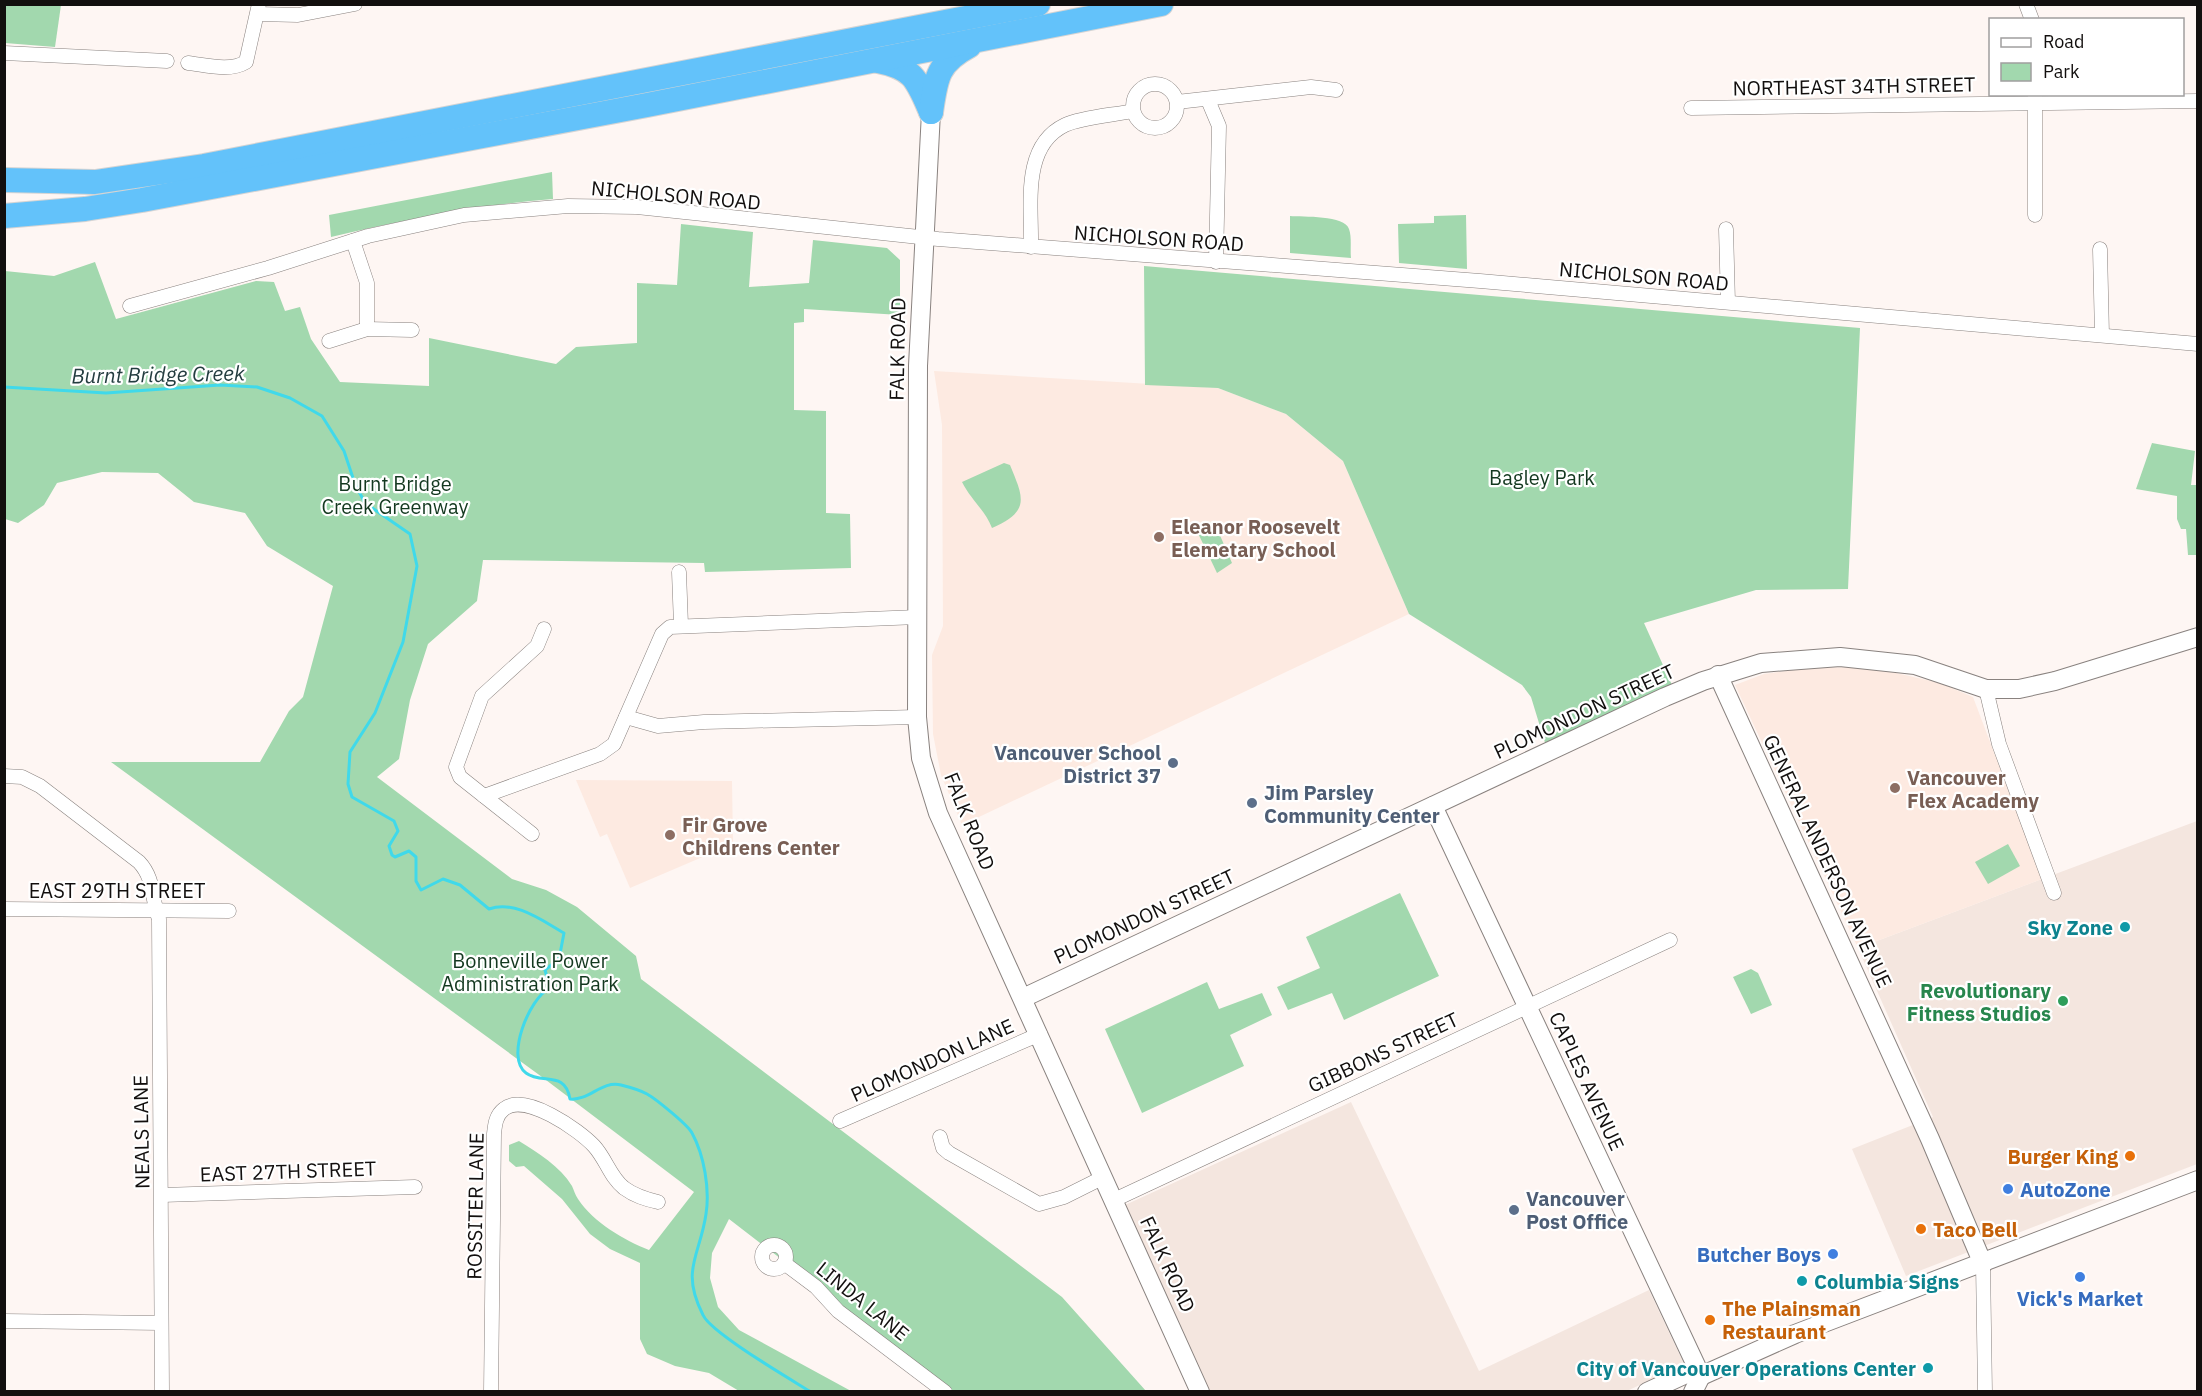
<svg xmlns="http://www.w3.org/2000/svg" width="2202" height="1396" font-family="'IBM Plex Sans',sans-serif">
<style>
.built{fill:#f4e6df}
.education{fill:#fdeae1}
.green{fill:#a2d8ae}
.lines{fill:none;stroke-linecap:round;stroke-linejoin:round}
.stream{stroke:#40d9ea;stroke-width:3}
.street-casing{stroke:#89827f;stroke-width:15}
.secondary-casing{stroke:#89827f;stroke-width:20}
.highway-casing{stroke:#d4d4d4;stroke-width:26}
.street{stroke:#fff;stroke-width:14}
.secondary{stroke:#fff;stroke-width:18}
.highway{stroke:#63c2fa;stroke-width:24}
.education-dot{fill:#8d6e63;stroke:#fff;stroke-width:2}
.service-dot{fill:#5c6f8a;stroke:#fff;stroke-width:2}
.culture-dot{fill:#0f9aa8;stroke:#fff;stroke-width:2}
.leisure-dot{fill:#2e9e5b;stroke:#fff;stroke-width:2}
.food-dot{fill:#e8710a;stroke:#fff;stroke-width:2}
.shop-dot{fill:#3f7fe0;stroke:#fff;stroke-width:2}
.labels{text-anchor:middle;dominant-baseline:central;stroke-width:4.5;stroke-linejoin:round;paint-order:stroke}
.street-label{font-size:20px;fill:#120f0e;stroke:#fff}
.park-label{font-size:20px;fill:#13381f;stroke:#fff}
.education-label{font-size:20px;font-weight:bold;fill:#785e54;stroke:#fff;text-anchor:start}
.service-label{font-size:20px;font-weight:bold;fill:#4e5e75;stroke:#fff;text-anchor:start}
.culture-label{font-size:20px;font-weight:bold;fill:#0d838f;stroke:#fff;text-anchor:end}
.leisure-label{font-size:20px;font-weight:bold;fill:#27864d;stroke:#fff;text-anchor:end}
.food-label{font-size:20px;font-weight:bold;fill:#c56008;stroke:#fff;text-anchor:start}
.shop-label{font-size:20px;font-weight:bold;fill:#366cbe;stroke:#fff;text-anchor:start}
.water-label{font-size:21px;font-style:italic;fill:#243d40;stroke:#fff}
</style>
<rect width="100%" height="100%" fill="#fef6f3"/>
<g class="built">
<polygon points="2197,821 2197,1164 1906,1276 1852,1149 1933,1117 1858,948"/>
<polygon points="1351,1102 1479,1371 1649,1290 1684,1364 1627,1391 1209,1391 1125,1205"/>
</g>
<g class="education">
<polygon points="934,371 1218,388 1286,414 1343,461 1409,614 962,825 941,775 933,734 932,655 943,626 942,425"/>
<polygon points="1852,667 1896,673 1940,683 1973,697 2042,879 1858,948 1735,685 1764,674 1808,668"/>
<polygon points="576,780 732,781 733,844 630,888 607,834 600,837"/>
</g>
<g class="green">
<polygon points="4,5 61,5 55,47 5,43"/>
<path d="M552,172L553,199C477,205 405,220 331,237L329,215Z"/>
<polygon points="1466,215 1467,269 1399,263 1398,224 1434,223 1434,216"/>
<path d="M1290,216C1303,217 1345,215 1349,229C1352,237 1350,250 1351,258L1290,253Z"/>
<path d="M681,224L753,232L749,287L809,283L813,240L887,248L900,260V315L804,309V322L794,323V410L826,411V513L850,514L851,568L705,572L704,563L483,560L477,601L428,644L410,700L399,759L377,777L512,879L546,890L577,907L636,956L641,979L1062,1297L1146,1391H953L729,1219L712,1253L710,1278L718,1307L739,1330L851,1391H739L709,1373L675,1366L647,1354L640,1339V1263L610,1249L590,1234L562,1199L524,1166L516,1167L509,1161V1145L519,1141C538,1153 560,1166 572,1186C574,1190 575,1195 578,1199C594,1223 624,1240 649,1250L694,1192L542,1077L111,762H260L289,711L303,697L333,586L267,546L245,513L194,502L158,473L102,472L57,483L44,505L18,523L5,519V271L54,276L95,262L116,319L256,281L274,282L285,311L300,307L311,339L340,382L429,386V338L556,364L576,347L637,343V283L677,285Z"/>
<polygon points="1144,266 1860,328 1848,589 1756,590 1644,623 1672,685 1546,746 1531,697 1522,685 1409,614 1343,461 1286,414 1218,388 1145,385"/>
<polygon points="2152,443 2195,451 2191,485 2197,485 2197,555 2188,555 2186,529 2181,529 2177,519 2177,496 2136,489"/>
<path d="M1004,463L1010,465C1024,499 1030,511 992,528C985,510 971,500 962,482Z"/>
<polygon points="1211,522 1215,524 1232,563 1217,573 1196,529"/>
<polygon points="2008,844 2020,866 1988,884 1975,862"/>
<polygon points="1400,893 1439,976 1344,1020 1332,993 1288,1010 1277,987 1320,968 1306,937"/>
<polygon points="1751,969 1758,973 1772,1005 1751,1014 1733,977"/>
<polygon points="1207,982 1219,1009 1262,993 1272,1015 1230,1035 1244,1066 1142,1113 1105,1029"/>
</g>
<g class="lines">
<path class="stream" d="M4,387L106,393L220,385L257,387L290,398L322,416L344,451L355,484L365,503L410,534L417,566L403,642L375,713L350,752L348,784L352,797L394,821L398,831L389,846L392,855L395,857L409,851L416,857V881L421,890L443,879L460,885L489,909C515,900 541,920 564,933L559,959L545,970L550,988C529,998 505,1058 526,1073C542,1085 565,1070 570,1099C589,1101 602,1080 621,1085C629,1087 640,1090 647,1094C656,1099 688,1125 692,1133C704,1155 710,1189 706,1214C700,1256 680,1270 703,1315C711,1333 790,1379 811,1392"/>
<defs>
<g id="street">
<polyline points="2026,4 2032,20"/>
<polyline points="258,14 298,15 355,4"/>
<polyline points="4,53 167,61"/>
<path d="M188,63C206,65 230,72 246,62L259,4"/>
<circle cx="1155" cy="106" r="22"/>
<polyline points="2035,97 2035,215"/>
<polyline points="1208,100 1219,126 1216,262"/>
<polyline points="1177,102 1311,87 1336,90"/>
<polyline points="1691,108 2198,101"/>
<polyline points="1726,229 1728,302"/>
<polyline points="353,241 367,283 367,329"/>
<path d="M1031,247C1032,206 1021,146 1065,125C1082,117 1114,115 1133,111"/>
<polyline points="2100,249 2102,335"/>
<polyline points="130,306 268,268 368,236 464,215 568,206 637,207 938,239 1480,281 2198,344"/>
<polyline points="329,341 367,329 412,330"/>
<polyline points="679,572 681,625"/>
<polyline points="1986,689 1999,744 2054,893"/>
<polyline points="626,717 658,726 704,722 917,717"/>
<path d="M4,776L22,777L40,786L139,862C155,879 151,898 159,919L162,1392"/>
<polyline points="484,796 600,754 614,744 662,634 670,627 918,617"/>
<polyline points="532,834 460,777 456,767 482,696 537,646 544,629"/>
<polyline points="4,909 229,911"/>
<polyline points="840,1121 1040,1034"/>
<polyline points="940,1137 943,1148 949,1153 1039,1204 1064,1197 1102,1178"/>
<polyline points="162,1195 415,1187"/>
<polyline points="1114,1200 1670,940"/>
<circle cx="774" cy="1257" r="12"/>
<polyline points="784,1263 816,1287 838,1311 945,1392"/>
<polyline points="1983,1264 1985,1392"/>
<polyline points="4,1321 161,1323"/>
<path d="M491,1392L494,1134C495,1124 496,1115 504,1109C525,1092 579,1130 594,1146C606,1159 610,1177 624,1188C635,1196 645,1199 658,1202"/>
</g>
<g id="secondary">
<polyline points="931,112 918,366 917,717 921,758 938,813 1200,1392"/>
<polyline points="1718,675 1930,1139 1983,1264"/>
<polyline points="1433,806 1701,1376"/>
<polyline points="1023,998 1665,697 1703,681 1761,663 1840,657 1915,665 1986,689 2019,689 2055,681 2198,637"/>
<polyline points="1647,1392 1686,1374 1701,1376 1795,1334 2198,1180"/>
<polyline points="1693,1392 1701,1376"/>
</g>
<g id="highway">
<path d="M878,61C914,68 917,80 931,112"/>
<path d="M931,112C936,78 937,63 969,46"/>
<polyline points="4,180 95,182 204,166 1038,4"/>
<polyline points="4,216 85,209 142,200 647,105 1161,4"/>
</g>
</defs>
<use href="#street" class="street-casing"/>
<use href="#secondary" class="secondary-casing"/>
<use href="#highway" class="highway-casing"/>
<use href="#street" class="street"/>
<use href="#secondary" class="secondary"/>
<use href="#highway" class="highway"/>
</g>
<g class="education-dot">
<circle cx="1159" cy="537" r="6"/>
<circle cx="1895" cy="788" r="6"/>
<circle cx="670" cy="835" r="6"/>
</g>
<g class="service-dot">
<circle cx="1173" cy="763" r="6"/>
<circle cx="1252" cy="803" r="6"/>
<circle cx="1514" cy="1210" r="6"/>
</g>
<g class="culture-dot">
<circle cx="2125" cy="927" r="6"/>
<circle cx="1802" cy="1281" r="6"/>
<circle cx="1928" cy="1368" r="6"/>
</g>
<circle class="leisure-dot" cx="2063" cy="1001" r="6"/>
<g class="food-dot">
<circle cx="2130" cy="1156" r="6"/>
<circle cx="1921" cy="1229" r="6"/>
<circle cx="1710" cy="1320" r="6"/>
</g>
<g class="shop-dot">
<circle cx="2008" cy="1189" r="6"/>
<circle cx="1833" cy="1254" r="6"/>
<circle cx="2080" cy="1277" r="6"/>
</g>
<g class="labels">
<g class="street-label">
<text transform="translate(1854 86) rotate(-1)">NORTHEAST 34TH STREET</text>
<text transform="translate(676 195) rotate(5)">NICHOLSON ROAD</text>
<text transform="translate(1159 238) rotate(4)">NICHOLSON ROAD</text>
<text transform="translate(1644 276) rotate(5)">NICHOLSON ROAD</text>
<text transform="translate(897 349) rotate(-89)">FALK ROAD</text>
<text transform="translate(1584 711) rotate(-25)">PLOMONDON STREET</text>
<text transform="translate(970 821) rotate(68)">FALK ROAD</text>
<text transform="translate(1828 861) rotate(65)">GENERAL ANDERSON AVENUE</text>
<text x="117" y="890">EAST 29TH STREET</text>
<text transform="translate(1144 916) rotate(-25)">PLOMONDON STREET</text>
<text transform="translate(1383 1052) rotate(-25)">GIBBONS STREET</text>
<text transform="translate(932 1060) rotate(-24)">PLOMONDON LANE</text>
<text transform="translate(1587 1081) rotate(65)">CAPLES AVENUE</text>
<text transform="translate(141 1132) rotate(-91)">NEALS LANE</text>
<text transform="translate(288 1171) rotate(-2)">EAST 27TH STREET</text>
<text transform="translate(475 1206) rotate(-89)">ROSSITER LANE</text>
<text transform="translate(1168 1264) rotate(65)">FALK ROAD</text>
<text transform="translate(863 1301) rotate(39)">LINDA LANE</text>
</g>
<g class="park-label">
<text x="1542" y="477">Bagley Park</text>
<text x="395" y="483">Burnt Bridge<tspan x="395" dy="23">Creek Greenway</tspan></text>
<text x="530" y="960">Bonneville Power<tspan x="530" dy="23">Administration Park</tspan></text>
</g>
<g class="education-label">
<text x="1171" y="526">Eleanor Roosevelt<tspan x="1171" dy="23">Elemetary School</tspan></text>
<text x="1907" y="777">Vancouver<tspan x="1907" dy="23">Flex Academy</tspan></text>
<text x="682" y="824">Fir Grove<tspan x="682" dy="23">Childrens Center</tspan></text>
</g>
<g class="service-label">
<text x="1161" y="752" text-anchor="end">Vancouver School<tspan x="1161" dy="23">District 37</tspan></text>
<text x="1264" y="792">Jim Parsley<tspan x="1264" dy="23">Community Center</tspan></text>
<text x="1526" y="1198">Vancouver<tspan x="1526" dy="23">Post Office</tspan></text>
</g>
<g class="culture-label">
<text x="2113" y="927">Sky Zone</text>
<text x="1814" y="1281" text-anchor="start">Columbia Signs</text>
<text x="1916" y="1368">City of Vancouver Operations Center</text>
</g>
<g class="leisure-label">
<text x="2051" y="990">Revolutionary<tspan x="2051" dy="23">Fitness Studios</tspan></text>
</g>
<g class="food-label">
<text x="2118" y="1156" text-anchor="end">Burger King</text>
<text x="1933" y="1229">Taco Bell</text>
<text x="1722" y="1308">The Plainsman<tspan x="1722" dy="23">Restaurant</tspan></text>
</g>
<g class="shop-label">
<text x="2020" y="1189">AutoZone</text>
<text x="1821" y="1254" text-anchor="end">Butcher Boys</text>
<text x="2080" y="1298" text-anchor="middle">Vick's Market</text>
</g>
<g class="water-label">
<text transform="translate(158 374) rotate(-1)">Burnt Bridge Creek</text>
</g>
</g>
<rect width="2202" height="1396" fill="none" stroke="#120f0e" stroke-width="12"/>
<rect x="1989" y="18" width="195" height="78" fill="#ffffff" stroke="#a09f9f" stroke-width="1.5"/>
<rect x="2001" y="38" width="30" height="9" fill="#ffffff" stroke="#a09f9f" stroke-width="1.5"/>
<text x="2043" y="48" font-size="18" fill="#120f0e">Road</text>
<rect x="2001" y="63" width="30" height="18" fill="#a2d8ae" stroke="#a09f9f" stroke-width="1.5"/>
<text x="2043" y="78" font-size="18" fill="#120f0e">Park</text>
</svg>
